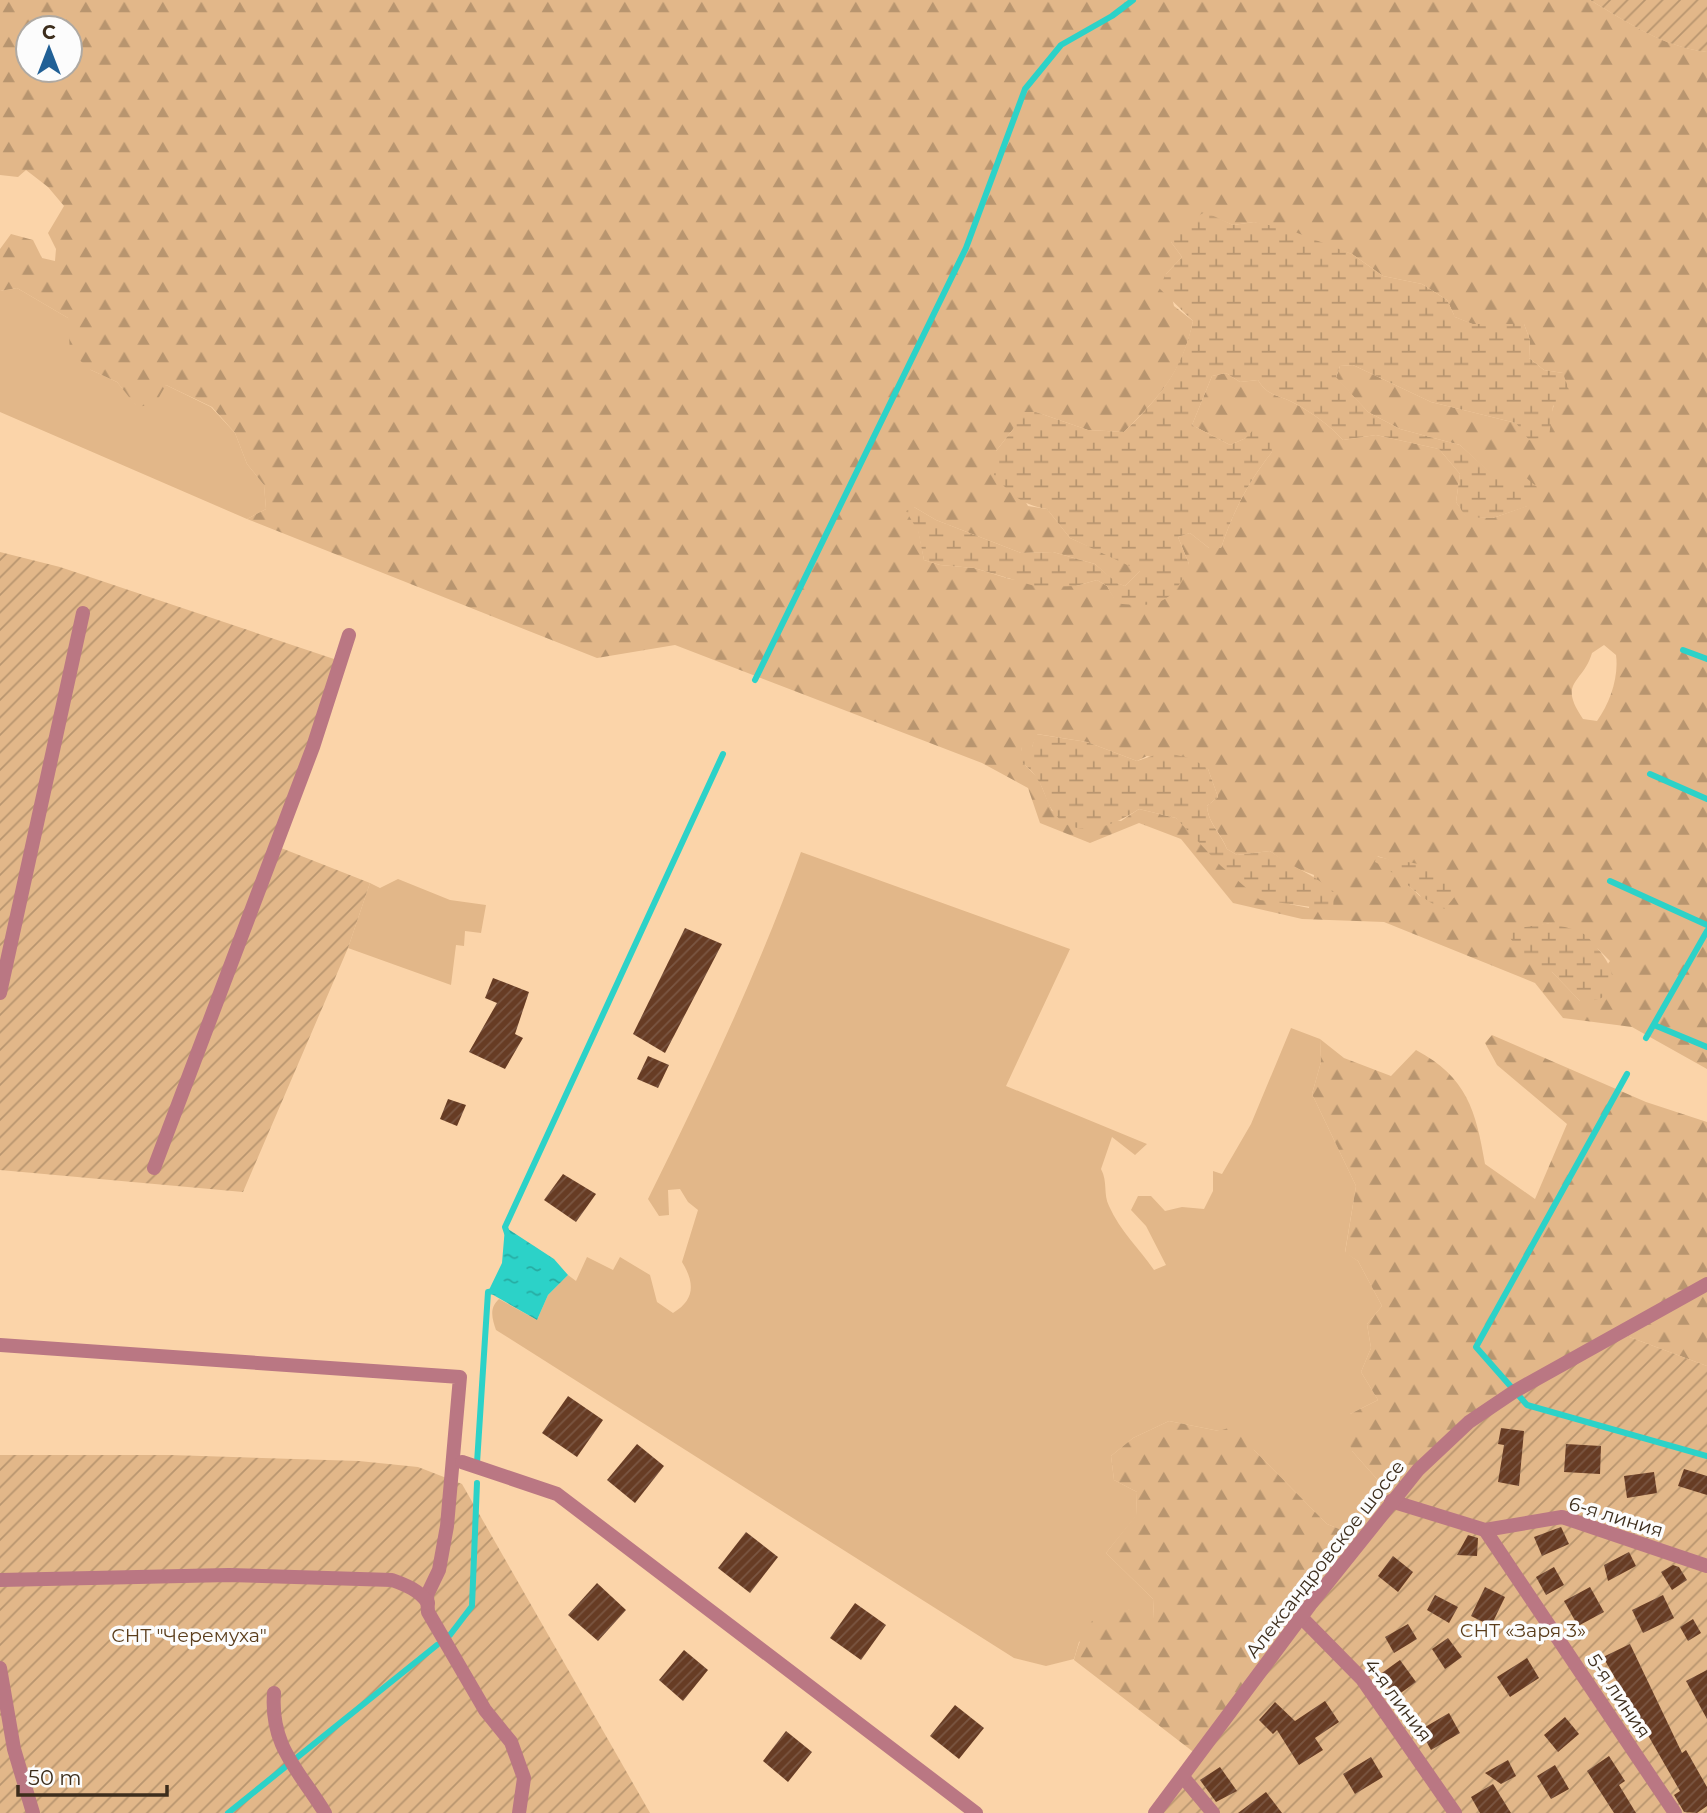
<svg xmlns="http://www.w3.org/2000/svg" width="1707" height="1813" font-family="Montserrat,sans-serif">
<style>
.grass{fill:#e2b789}
.forest{fill:url(#forest-firs);fill-rule:evenodd}
.wetland{fill:url(#wetland-marsh)}
.garden{fill:url(#garden-furrows)}
.water{fill:url(#water-ripples)}
.lines{fill:none;stroke-linecap:round;stroke-linejoin:round}
.stream{stroke:#2cd2c8;stroke-width:6}
.building{fill:url(#building-hatch)}
.minor{stroke:#ba7783;stroke-width:14}
.tertiary{stroke:#ba7783;stroke-width:14}
.labels{text-anchor:middle;dominant-baseline:central;stroke-width:7;stroke-linejoin:round;paint-order:stroke}
.street-label{font-size:19px;fill:#3c2d1c;stroke:#fcfcfc}
.park-label{font-size:19px;fill:#5a3d1b;stroke:#fcfcfc}
</style>
<defs>
<pattern id="forest-firs" width="22" height="20" patternUnits="userSpaceOnUse" patternTransform="scale(1.75)"><rect width="22" height="20" fill="#e2b789"/><path d="M5 1l3.5 6h-7zM16 11l3.5 6h-7z" fill="#b8956f"/></pattern>
<pattern id="wetland-marsh" width="20" height="14" patternUnits="userSpaceOnUse" patternTransform="scale(1.75)"><rect width="20" height="14" fill="#e2b789"/><path d="M1 5h8M5 5V1M11 12h8M15 12V8" fill="none" stroke="#b8956f"/></pattern>
<pattern id="garden-furrows" width="10" height="10" patternUnits="userSpaceOnUse" patternTransform="scale(1.75)"><rect width="10" height="10" fill="#e2b789"/><path d="M-1 1l2-2M0 10L10 0M9 11l2-2" fill="none" stroke="#b8956f"/></pattern>
<pattern id="water-ripples" width="26" height="14" patternUnits="userSpaceOnUse" patternTransform="scale(1.75)"><rect width="26" height="14" fill="#2cd2c8"/><path d="M2 4q2-2 4 0t4 0M15 11q2-2 4 0t4 0" fill="none" stroke="#27aba2"/></pattern>
<pattern id="building-hatch" width="6" height="6" patternUnits="userSpaceOnUse" patternTransform="scale(1.75)"><rect width="6" height="6" fill="#673c24"/><path d="M-1 1l2-2M0 6l6-6M5 7l2-2" fill="none" stroke="#7a5642"/></pattern>
</defs>
<rect width="100%" height="100%" fill="#fbd4a9"/>
<g class="grass">
<polygon points="17,288 68,318 91,370 117,382 137,406 166,385 211,407 235,433 247,464 264,485 266,509 247,519 0,412 0,291"/>
<path d="M801,852L1070,949L1006,1086L1147,1144L1135,1155L1112,1137L1101,1169C1108,1182 1103,1194 1109,1206C1120,1231 1139,1248 1154,1270L1166,1265L1146,1226L1131,1210L1138,1196H1151L1165,1211L1182,1207L1204,1209L1213,1191V1171L1222,1174L1251,1124L1291,1028L1320,1039L1321,1062L1312,1094L1356,1186L1345,1252L1358,1261L1382,1306L1367,1324L1371,1348L1361,1372L1378,1400L1350,1414L1352,1451L1392,1496L1359,1537L1327,1524L1254,1450L1219,1431L1169,1421L1133,1438L1111,1456L1114,1480L1137,1492L1136,1516L1106,1553L1153,1599L1154,1619L1127,1609L1079,1642L1074,1659L1046,1666L1014,1658L496,1330C492,1318 489,1308 499,1299L537,1320L548,1295L568,1275L576,1281L587,1257L613,1270L620,1257L650,1275L657,1302L673,1313C695,1300 695,1283 682,1262L698,1210L688,1202L680,1189L668,1190L669,1215L659,1216L648,1199C704,1086 759,970 801,852Z"/>
<polygon points="398,879 450,900 486,905 481,933 465,931 464,946 456,945 451,985 348,948 370,883 380,888"/>
</g>
<g class="forest">
<path d="M0,0H1590C1627,22 1664,47 1707,52V1069L1632,1027L1563,1018L1535,983L1384,922L1302,919L1233,903L1181,839L1139,823L1090,843L1040,823L1028,788L982,763L675,645L597,658L247,519L266,509L264,485L247,464L235,433L212,407L166,385L155,404L137,407L117,382L91,370L70,352L68,318L17,288L0,291V249L11,234L33,240L42,258L55,261L56,249L48,233L64,206L48,187L26,170L18,177L0,175ZM28,28H70V70H28ZM1204,213L1233,225L1254,222L1352,254L1383,276L1422,284L1447,300L1455,317L1472,324H1524L1530,340L1529,358L1544,370L1563,373L1551,415L1516,423L1431,402L1353,365L1340,366L1336,378L1368,412L1400,429L1460,445L1494,477L1507,476L1527,506L1493,518L1466,516L1456,502L1460,474L1439,449L1376,435L1343,440C1329,425 1313,413 1294,403C1279,395 1267,396 1258,380L1240,382L1226,373L1212,376L1192,425L1230,445L1246,438L1272,452C1248,482 1233,512 1221,548H1209L1190,533L1178,537L1189,564L1117,603L1107,586L1097,580L1076,586L1010,579L974,568L940,565L924,560L914,507L936,520L1021,553L1053,552L1095,564L1116,583L1125,586L1141,570L1070,538L1047,509L1028,506L996,451L1014,428L1036,412L1088,430L1124,432C1160,396 1182,373 1193,321L1174,306L1166,274L1182,257L1171,242ZM1604,645L1616,655C1619,677 1610,703 1597,721L1583,719C1557,681 1583,684 1592,653ZM1037,734L1087,742L1137,761L1147,756L1208,769L1218,797L1207,806C1208,823 1221,833 1227,849L1237,855L1270,851L1290,866L1314,875L1309,908L1289,904L1176,818L1139,809L1121,821L1052,811L1038,778L1020,760L1022,747H1032ZM1377,856L1399,863L1421,897ZM1550,923L1598,949L1610,961L1580,1001L1552,972L1533,927Z"/>
<path d="M1492,1035L1646,1102L1707,1122V1366L1616,1332L1392,1496L1352,1451L1343,1425L1350,1414L1378,1400L1361,1372L1371,1348L1367,1324L1382,1306L1358,1261L1345,1253L1356,1186L1312,1094L1321,1062L1320,1039L1344,1058L1391,1076L1416,1050C1467,1077 1476,1111 1485,1164L1535,1199L1567,1124L1497,1065L1485,1043Z"/>
<path d="M1169,1421L1219,1431L1247,1422L1254,1450L1327,1524L1359,1537L1196,1754L1074,1660C1081,1633 1095,1603 1128,1609C1137,1611 1146,1616 1154,1618L1153,1599L1106,1553L1136,1515L1137,1492L1114,1480L1111,1456L1133,1438Z"/>
</g>
<g class="wetland">
<path d="M1205,212L1233,225L1254,222L1287,229L1352,254L1383,276L1422,284L1447,300L1455,317L1473,324H1524L1530,340L1529,358L1544,370L1563,373L1570,393L1553,406L1549,437L1529,440L1516,423L1431,402L1353,365L1340,366L1336,377L1368,412L1400,429L1460,445L1494,476H1524L1537,487L1528,506L1493,518L1466,517L1456,502L1460,474L1439,449L1376,435L1343,440C1329,425 1313,413 1294,403C1279,395 1267,396 1258,380L1240,382L1226,373L1212,376L1192,425L1230,445L1246,438L1254,429L1270,437L1272,452C1248,482 1233,512 1221,548H1209L1190,533L1178,537L1189,564C1174,604 1156,609 1116,603L1107,586L1097,580L1076,586L1038,587L974,568L940,565L924,560L918,531L906,511L914,507L936,520L1021,553L1053,552L1095,564L1117,583L1125,586L1140,571L1070,538L1047,509C1021,505 1011,494 994,475L996,451L1014,428L1021,412H1036L1088,430L1124,432C1159,398 1182,371 1193,321L1159,288L1166,274L1182,257L1171,242L1173,230Z"/>
<path d="M1036,734L1087,742L1137,761L1164,752L1193,759L1208,769L1218,797L1207,806C1208,823 1221,834 1227,849L1237,855L1270,851C1291,867 1314,874 1334,892L1333,910L1260,900L1220,865L1176,818L1139,809C1113,826 1073,843 1052,810C1046,801 1044,789 1038,780C1034,772 1026,766 1019,760L1022,747H1032Z"/>
<path d="M1376,856C1408,866 1442,857 1456,895L1445,909C1418,900 1402,875 1375,862Z"/>
<path d="M1550,923C1560,926 1572,928 1582,933C1588,936 1593,943 1597,948C1620,973 1620,1003 1580,1001L1552,972L1523,956L1508,935L1514,929Z"/>
</g>
<g class="garden">
<path d="M1590,0H1707V52C1663,47 1627,22 1590,0Z"/>
<polygon points="0,552 60,567 340,661 276,846 370,883 348,948 243,1192 0,1170"/>
<polygon points="1616,1332 1707,1366 1707,1813 1155,1813 1328,1581 1469,1422"/>
<polygon points="0,1455 171,1455 359,1461 418,1467 462,1484 650,1813 0,1813"/>
</g>
<polygon class="water" points="505,1227 554,1259 568,1275 548,1295 537,1320 488,1292 502,1263"/>
<g class="lines">
<g class="stream">
<polyline points="1683,650 1707,659"/>
<polyline points="755,680 966,248 1025,89 1061,45 1112,16 1133,0"/>
<polyline points="1650,774 1707,799"/>
<polyline points="1610,881 1707,925"/>
<polyline points="1654,1025 1707,1047"/>
<polyline points="1646,1038 1707,931"/>
<polyline points="1627,1074 1476,1347 1527,1405 1707,1456"/>
<polyline points="507,1233 505,1227 723,754"/>
<polyline points="477,1463 488,1292 495,1291"/>
<polyline points="450,1635 472,1606 477,1483"/>
<polyline points="228,1813 437,1645"/>
</g>
</g>
<g class="building">
<polygon points="685,928 722,944 665,1053 633,1034"/>
<polygon points="493,978 529,992 515,1034 523,1038 505,1069 469,1052 497,1003 485,998"/>
<polygon points="648,1056 669,1065 658,1088 637,1079"/>
<polygon points="448,1099 466,1105 457,1126 440,1119"/>
<polygon points="563,1174 596,1194 576,1222 544,1200"/>
<polygon points="568,1396 603,1420 577,1457 542,1433"/>
<polygon points="1501,1428 1524,1431 1519,1486 1498,1482 1504,1445 1498,1444"/>
<polygon points="637,1444 664,1466 635,1503 607,1480"/>
<polygon points="1566,1444 1601,1446 1600,1474 1564,1472"/>
<polygon points="1684,1469 1707,1476 1707,1495 1678,1486"/>
<polygon points="1654,1472 1657,1493 1627,1498 1624,1476"/>
<polygon points="1561,1527 1569,1544 1542,1556 1534,1537"/>
<polygon points="746,1532 778,1557 750,1593 718,1568"/>
<polygon points="1468,1535 1478,1538 1477,1556 1457,1555"/>
<polygon points="1629,1552 1636,1566 1608,1581 1604,1565"/>
<polygon points="1393,1556 1413,1572 1398,1592 1378,1576"/>
<polygon points="1673,1565 1679,1567 1687,1580 1672,1590 1661,1572"/>
<polygon points="1554,1567 1564,1585 1546,1595 1536,1577"/>
<polygon points="597,1583 626,1610 598,1641 568,1615"/>
<polygon points="1485,1587 1505,1597 1491,1626 1471,1616"/>
<polygon points="1590,1587 1604,1612 1578,1626 1564,1601"/>
<polygon points="1435,1595 1458,1607 1449,1623 1427,1610"/>
<polygon points="1663,1595 1674,1618 1643,1633 1632,1610"/>
<polygon points="855,1603 886,1625 861,1660 830,1638"/>
<polygon points="1693,1619 1701,1633 1688,1641 1680,1627"/>
<polygon points="1408,1624 1417,1639 1394,1653 1385,1637"/>
<polygon points="1448,1638 1462,1657 1445,1669 1432,1649"/>
<polygon points="1630,1644 1682,1753 1686,1750 1707,1787 1707,1806 1697,1813 1684,1812 1674,1795 1680,1791 1603,1657"/>
<polygon points="684,1650 708,1670 683,1701 659,1680"/>
<polygon points="1527,1658 1539,1678 1510,1697 1497,1677"/>
<polygon points="1400,1660 1416,1682 1395,1697 1379,1675"/>
<polygon points="1707,1670 1707,1719 1686,1681"/>
<polygon points="1325,1701 1339,1722 1315,1738 1323,1750 1299,1765 1277,1730 1273,1734 1259,1720 1275,1702 1295,1721"/>
<polygon points="955,1705 984,1728 959,1759 930,1736"/>
<polygon points="1449,1713 1460,1733 1431,1750 1420,1730"/>
<polygon points="1565,1717 1579,1734 1558,1752 1544,1735"/>
<polygon points="786,1731 812,1752 788,1782 763,1761"/>
<polygon points="1609,1756 1625,1781 1619,1785 1636,1813 1614,1813 1587,1771"/>
<polygon points="1371,1757 1383,1777 1355,1794 1343,1774"/>
<polygon points="1508,1760 1516,1776 1501,1784 1485,1773"/>
<polygon points="1555,1765 1569,1789 1551,1799 1537,1776"/>
<polygon points="1220,1767 1237,1791 1216,1802 1200,1780"/>
<polygon points="1493,1784 1511,1813 1480,1813 1471,1797"/>
<polygon points="1266,1792 1282,1813 1238,1813"/>
</g>
<g class="lines">
<g class="minor">
<polyline points="0,993 83,613"/>
<polyline points="154,1168 313,747 349,635"/>
<polyline points="0,1345 460,1377 447,1526 439,1570 427,1595 428,1612 485,1710 511,1742 524,1778 519,1813"/>
<polyline points="462,1462 557,1494 976,1813"/>
<polyline points="1391,1501 1485,1530 1562,1517 1707,1566"/>
<polyline points="1485,1530 1675,1813"/>
<path d="M0,1580L229,1575L392,1580C406,1585 419,1590 428,1603"/>
<polyline points="1301,1617 1362,1679 1455,1813"/>
<polyline points="0,1668 14,1749 33,1813"/>
<path d="M274,1693C270,1747 299,1770 325,1813"/>
<polyline points="1183,1777 1213,1813"/>
</g>
<polyline class="tertiary" points="1155,1813 1310,1605 1418,1470 1469,1422 1515,1391 1707,1284"/>
</g>
<g class="labels">
<g class="street-label">
<text transform="translate(1616 1517) rotate(17)">6-я линия</text>
<text transform="translate(1325 1559) rotate(-52)">Александровское шоссе</text>
<text transform="translate(1619 1696) rotate(56)">5-я линия</text>
<text transform="translate(1398 1700) rotate(53)">4-я линия</text>
</g>
<g class="park-label">
<text x="1523" y="1630">СНТ «Заря 3»</text>
<text x="189" y="1635">СНТ "Черемуха"</text>
</g>
</g>
<g transform="translate(49 49)"><circle r="33" fill="#fcfcfc" stroke="#afa9a2" stroke-width="2"/>
<path d="M0-5L12 26L0 18L-12 26Z" fill="#216096"/>
<text y="-10" font-size="19" font-weight="bold" text-anchor="middle" fill="#3c2d1c">С</text>
</g>
<path d="M18 1785v10h149v-10" fill="none" stroke="#3c2d1c" stroke-width="3.5"/>
<text x="28" y="1785" font-size="21" fill="#3c2d1c" stroke="#fcfcfc" stroke-width="5" paint-order="stroke">50 m</text>
</svg>
